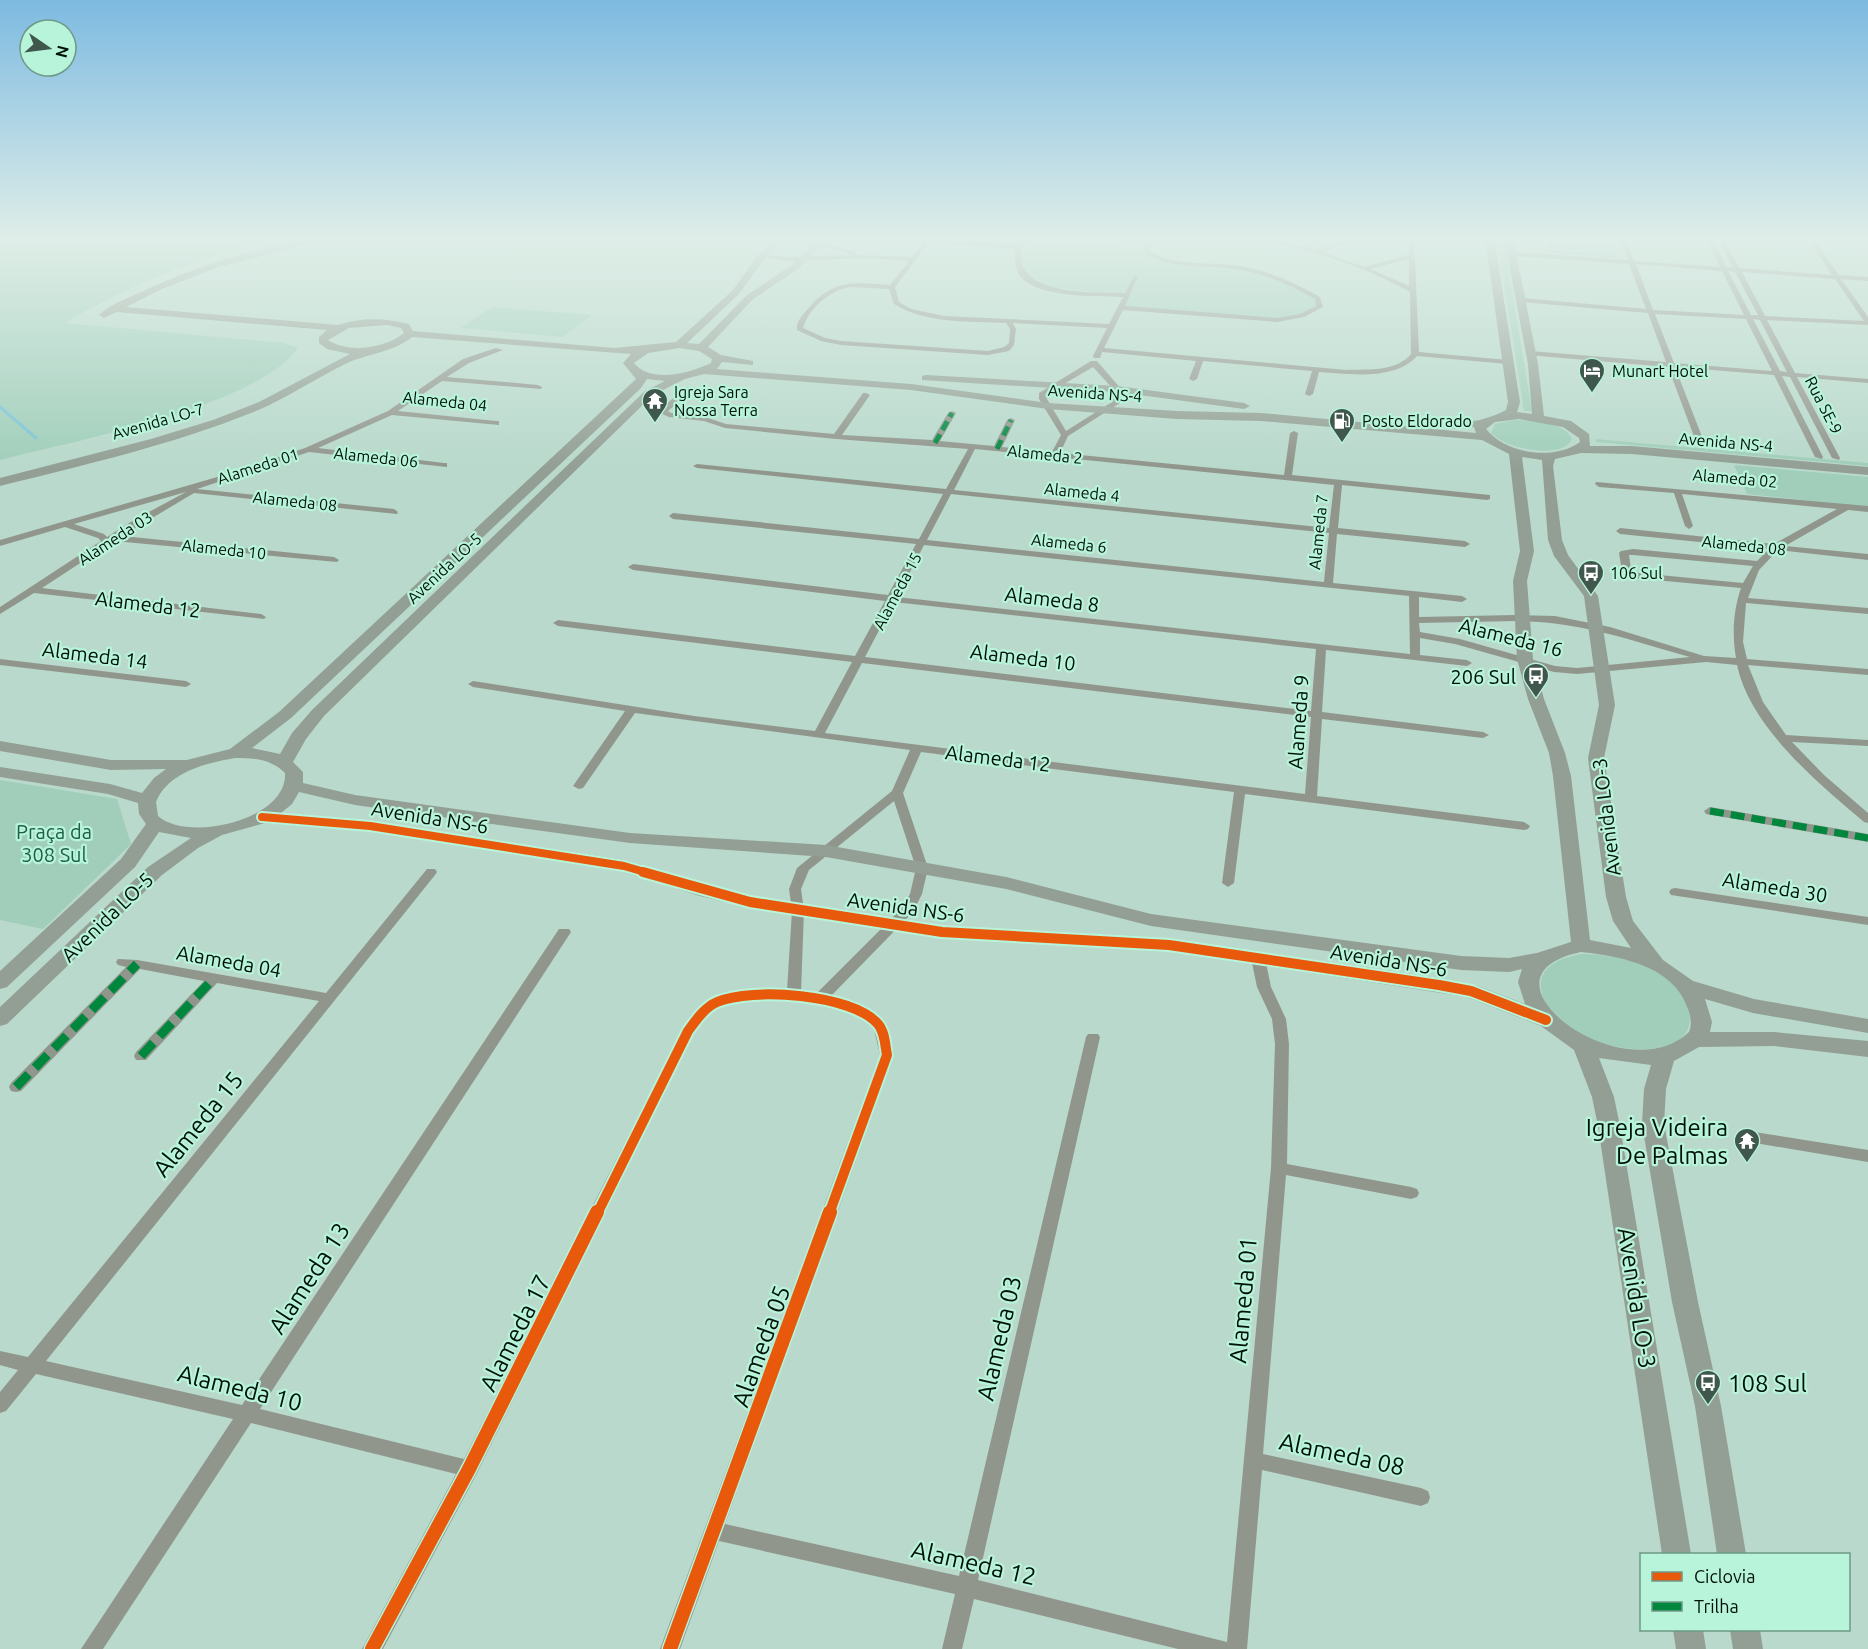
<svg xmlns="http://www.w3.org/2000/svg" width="1868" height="1649" font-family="Ubuntu,sans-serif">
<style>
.green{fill:#a0ceba}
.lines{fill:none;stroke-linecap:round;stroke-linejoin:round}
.stream{stroke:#7cc3d7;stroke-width:3}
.building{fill:#a0c0b3;stroke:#8aa499;stroke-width:1.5}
.street{fill:#91968d;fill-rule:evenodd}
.secondary{fill:#939f94;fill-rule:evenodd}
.quiet-far2{stroke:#00873e;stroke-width:5;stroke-dasharray:10 5;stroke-linecap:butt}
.quiet-far1{stroke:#00873e;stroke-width:7;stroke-dasharray:14 7;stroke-linecap:butt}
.quiet{stroke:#00873e;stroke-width:9;stroke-dasharray:18 9;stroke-linecap:butt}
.cycleway-far2-casing{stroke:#b8f4da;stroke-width:12}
.cycleway-far1-casing{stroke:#b8f4da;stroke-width:14}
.cycleway-casing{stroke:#b8f4da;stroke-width:17}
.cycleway-far2{stroke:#e8590c;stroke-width:8}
.cycleway-far1{stroke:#e8590c;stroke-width:10}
.cycleway{stroke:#e8590c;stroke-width:14}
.labels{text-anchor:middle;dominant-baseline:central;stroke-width:4.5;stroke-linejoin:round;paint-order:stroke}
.far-poi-label{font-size:16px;fill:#001109;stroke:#b8f4da;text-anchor:start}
.far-street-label{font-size:16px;fill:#001109;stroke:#b8f4da}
.street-label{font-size:20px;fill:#001109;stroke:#b8f4da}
.poi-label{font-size:20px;fill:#001109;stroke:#b8f4da;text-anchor:end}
.park-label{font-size:20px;fill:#1d5f49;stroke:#b8f4da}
.near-street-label{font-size:24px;fill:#001109;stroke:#b8f4da}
.near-poi-label{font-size:24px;fill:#001109;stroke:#b8f4da;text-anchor:end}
</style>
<rect width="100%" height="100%" fill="#b8d9cb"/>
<g class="green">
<path d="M0,237H286C222,247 119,289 65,323L284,343L298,348C256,407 73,441 0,460Z"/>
<path d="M1045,237L1149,243L1146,252C1173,271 1221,266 1254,272C1275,276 1299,288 1318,298L1320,307L1302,316L1277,320L1121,308L1127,296L1043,287L1022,274L1019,244Z"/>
<polygon points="1497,237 1503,237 1532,411 1524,411"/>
<polygon points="492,307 590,315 591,316 562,337 461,328"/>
<path d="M1514,420C1532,420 1564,421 1572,439C1562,461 1504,448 1491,433L1495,424Z"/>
<polygon points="1595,439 1868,463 1868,466 1596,442"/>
<polygon points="1734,465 1868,477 1868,507 1747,494"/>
<polygon points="0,780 117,799 131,844 43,929 0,920"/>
<path d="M1581,954C1609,954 1635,959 1660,974C1674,983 1686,997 1689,1013C1701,1074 1548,1053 1541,988C1539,965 1562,958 1581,954Z"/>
</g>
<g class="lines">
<polyline class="stream" points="0,407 36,438"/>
</g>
<polygon class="building" points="1548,237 1609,237 1616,257 1552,252"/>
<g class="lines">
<g class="street">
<path d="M927,237L1016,245L1017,243L1037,237H1048L1022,245C1010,297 1093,292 1125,293L1134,276H1138L1125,306L1277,318L1300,314L1316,306L1315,299C1292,286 1267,274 1240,270C1207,264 1175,271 1144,253L1145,245L1075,237L1147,241L1148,237H1154L1149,251C1178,268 1210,261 1241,266C1269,271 1296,283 1320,297L1323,307L1304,317L1277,322L1123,310L1104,348L1346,370C1368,369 1396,372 1411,354L1410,292C1373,271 1329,255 1289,246C1274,242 1257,242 1243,237L1277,239L1316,250L1339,242L1341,237H1347L1343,244L1322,252L1364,267L1409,255L1408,237H1414L1419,352L1508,360L1512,362L1508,364L1417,356C1395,381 1348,374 1319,372L1313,394L1309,396L1305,394L1312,371L1203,361L1197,379L1193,381L1189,379L1196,361L1102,352L1100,358H1094L1093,356L1107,328L1013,323L1016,329L1014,345L1009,351L988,355L841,345L821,341L797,330C796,323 801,316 807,310C831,279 855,282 890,285L909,261L867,258L786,261L760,256L763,254L786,257L853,255L820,245L775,243L777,240L820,241L856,252L855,255L912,257ZM929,243L1015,249C1014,257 1015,269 1020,276C1037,298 1097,296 1123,297L1109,324L944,316L911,309L899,302L895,287ZM1409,259V286L1370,269ZM850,287L889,289L894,304C926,324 969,321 1006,323L1010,329L1009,343L1004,347L988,351L841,341L825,338L803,328C809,308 829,291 850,287Z"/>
<path d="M1619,237H1625L1634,261L1720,267L1705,237H1711L1726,267L1733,268L1717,237H1723L1739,268L1832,275L1806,237H1812L1839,275L1868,277V281L1841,279L1868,317V325L1767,320L1795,373L1868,379V383L1797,377L1840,458L1839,460L1832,458L1790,377L1782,376L1823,457L1822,459L1815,457L1774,375L1675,367L1706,447L1702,449L1698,447L1668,367L1527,355L1526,353L1530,351L1666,362L1648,313L1520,302L1517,300L1520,298L1646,309L1629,264L1513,256L1510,254L1513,252L1628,260ZM1636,264L1722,271L1744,315L1653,310ZM1728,271L1735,272L1758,315H1751ZM1742,272L1835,279L1864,321L1765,316ZM1655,314L1746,319L1772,371L1674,363ZM1753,319L1760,320L1787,372L1780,371Z"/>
<path d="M496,348L503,350L469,363L447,377L538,385L542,387L541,389L442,381L398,411L496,421H499V425L392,415L318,448L444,463H447V467L309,452L197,489L394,509L398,512L397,514L194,493L122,536L334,557L339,560L337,562L114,541L42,588L261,614L266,617L264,619L34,593L0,614V607L101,541L98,538L65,527L0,546V540L231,473L305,448L388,411L463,359ZM186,492L134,520L107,537L104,534L74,524Z"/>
<path d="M1091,361H1097L1121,389L1120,403L1068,436L1060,453L1284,475L1290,433L1294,431L1298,433L1292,475L1490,495V499L1487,500L1342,485L1338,528L1465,541L1470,544L1465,547L1337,534L1333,583L1462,596L1467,599L1462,602L1419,597V617L1515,615L1555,616L1610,627L1704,656L1736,658C1732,635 1733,611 1741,588L1633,578L1622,571L1619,553L1621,551L1633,549L1757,561L1769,549L1620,534L1616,531L1620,528L1774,544L1837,509L1682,494L1693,526L1689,529L1685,526L1674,493L1599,487L1595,484L1596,482L1868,506V512L1848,510L1785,546L1868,554V560L1778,550L1759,570L1748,598L1868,608V614L1746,603L1743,642L1747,659L1868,669V675L1748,665L1763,702L1786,735L1868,740V746L1792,742L1824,775L1868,813V823L1864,822C1817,782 1750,727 1737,665L1706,662L1577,674L1554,672L1455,644L1420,638V655L1467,660L1472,663L1467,666L1326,650L1322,712L1483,732L1489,735L1483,738L1322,719L1317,796L1524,822L1530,826L1528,829L1524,830L1245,794L1234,883L1228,887L1222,883L1234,792L921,752L903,793L928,868L922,894L913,912L830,997C870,1008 887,1011 894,1055L725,1524L959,1576L1086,1037L1088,1034H1098L1100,1037L978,1580L1227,1642L1271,1168L1275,1044L1272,1019L1257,987L1251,958L1253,955H1263L1265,958L1271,987L1286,1019L1289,1044L1287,1164L1411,1187L1417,1189L1419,1193L1417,1197L1411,1199L1286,1175L1263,1454L1421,1488L1428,1491L1430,1497L1428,1503L1421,1506L1262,1470L1247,1649H1178L974,1599L962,1649H942L955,1594L719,1541L680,1649H660L880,1055L874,1029C847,1000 759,991 724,1005C711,1010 702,1022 694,1033L476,1475L383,1649H362L456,1474L251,1423L103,1649H81L233,1419L36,1374L6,1411L0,1413V1392L18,1370L0,1365V1351L28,1357L319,1001L217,983L146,1060H136L134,1056L136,1052L204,981L140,969L21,1091L16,1092L11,1091L9,1087L11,1083L126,967L118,965L116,962L118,959L137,960L326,993L427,869H435L437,872L435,875L46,1361L242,1405L559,929H569L571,932L260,1409L464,1459L683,1028C712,989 742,987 787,991L792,910L789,889L797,868L892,791L910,750L635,713L583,788L579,789L573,786L625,711L473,687L468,684L473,681L694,716L815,731L852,662L558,626L553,623L558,620L855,656L885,601L633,570L628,567L633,564L888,595L916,544L673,519L669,516L673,513L919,539L943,494L697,468L693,466L697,464L946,489L968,449L836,439L725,428L704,421L669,417L660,413V409L687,387L705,388L709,390L704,398L697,396L700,392L692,391L668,411L671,413L705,417L726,424L834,434L863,393H866L870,395L842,435L932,440L948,413L952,411L956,413L940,441L994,446L1007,420L1011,418L1015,420L1002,447L1052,452L1061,435L1039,399V393ZM1093,367L1113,389L1112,402L1066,431L1047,399V394ZM975,449L1334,485L1329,528L954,490ZM951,494L1329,533L1324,582L927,540ZM924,545L1409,596L1410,654L897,597ZM1629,555H1633L1753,566L1743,583L1638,573L1631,570ZM894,602L1316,649L1311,711L865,657ZM1515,621C1578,621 1630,640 1690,657L1577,668L1555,666L1460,639L1420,632L1419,623ZM862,663L1311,717L1305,794L825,733ZM894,801L916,868L910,894L903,907L816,994L801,992L804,910L801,889L809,870Z"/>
<polygon points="0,659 186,681 191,684 186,687 0,665"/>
<polygon points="1710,807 1868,834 1868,842 1706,814 1704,811"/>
<polygon points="1675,888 1868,917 1868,925 1671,895 1669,892 1671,889"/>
<polygon points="1754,1132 1868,1150 1868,1162 1749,1142 1746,1138 1749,1134"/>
</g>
<g class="secondary">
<path d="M316,237H337L218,267L162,289L126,307L338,325C362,317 385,318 409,324L413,331L614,348L676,342L733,290L756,258L777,237H787L762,262L739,294L687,343L699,344L747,295L792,265L820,237H830L798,269L753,299L708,347L721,355L753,361V365L722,362L717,369L911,384L1048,403L1177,411L1261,413L1476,433L1474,427L1451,429L1445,425C1455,417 1472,424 1483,419C1491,417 1499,414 1506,410L1508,402L1485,237H1494L1520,402L1517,412L1532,414L1528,364L1504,237H1513L1538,364L1544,416L1571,421L1589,434L1590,446H1632L1868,467V475L1632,454L1581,453L1555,459L1553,466L1562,540L1568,555L1598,596L1615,705L1604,758L1626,897L1633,921L1663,960L1693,981L1754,999L1868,1019V1033L1753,1013L1705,999L1712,1022L1710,1032H1774L1868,1041V1057L1774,1046L1699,1047L1674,1061L1666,1089L1664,1124L1698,1302L1721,1406L1746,1554H1717L1695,1406L1672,1302L1642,1124L1644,1089L1651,1065L1599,1058L1614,1097L1620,1126L1691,1554H1662L1598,1126L1592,1097L1574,1050L1541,1026L1467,997L1169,951L942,938L750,908L700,896L621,871L370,831L265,823L222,835L198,848L162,875L7,1024L0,1026V1007L148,867L191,838L159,832L135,867L7,987L0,989V971L121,859L146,824L139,814L138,803L108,794L0,777V767L110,784L142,793L154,778L166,769L111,770L0,751V741L111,760H187L230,749L279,712L636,379L623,363L631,354L412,337C394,352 366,354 345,364C313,380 284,400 251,413C171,445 84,465 0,486V478L151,439L213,420L259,402L350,354L327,349L319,343V337L327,330L117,312L104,318L99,315C109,305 126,299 139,293C195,266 255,249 316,237ZM387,325L401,328L404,333C386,348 349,354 328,340L349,328ZM679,348L699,351L712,359L711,363C690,373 651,384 634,363L648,353ZM704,374L911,390L1048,409L1177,419L1261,421L1482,440L1509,454L1520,551L1513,581L1517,659L1528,699L1549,753L1553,776L1571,942L1537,953L1509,958L1461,956L1151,914L1006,877L826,845L630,833L355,795L303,783V772L293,762L306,739L324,716L653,395L685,379ZM647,379L665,381L645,391L312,710L292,733L280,754L252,748L291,718L641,388ZM1519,419L1563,427L1579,438L1580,442C1554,461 1506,454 1486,429L1495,422ZM1522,457L1542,460L1548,540L1554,556L1584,596L1599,705L1588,758L1606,897L1613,921L1631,948L1590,940L1571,776L1565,753L1544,699L1533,659L1527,581L1534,551ZM235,758C254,758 271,759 285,773C288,820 188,843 158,816L156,802C168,772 206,763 235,758ZM299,792L355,805L630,843L826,857L1006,889L1151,926L1461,970L1509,972L1522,969L1518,982L1525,1004L1478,986L1439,978L1169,939L942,926L750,896L624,860L370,821L281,813L292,804ZM1581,952C1620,956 1674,966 1688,1009C1691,1018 1692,1024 1689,1032C1624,1094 1464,976 1581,952Z"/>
<polygon points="926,375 1117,386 1244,403 1250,406 1244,409 1117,392 922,380 922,376"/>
<polygon points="1673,1630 1703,1630 1706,1649 1676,1649"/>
<polygon points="1730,1630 1760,1630 1763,1649 1733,1649"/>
</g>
<g class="quiet-far2">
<polyline points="935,443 952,413"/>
<polyline points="997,449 1011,420"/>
</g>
<polyline class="quiet-far1" points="1710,811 1868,838"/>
<g class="quiet">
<polyline points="141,1056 214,978"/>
<polyline points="16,1087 137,964"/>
</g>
<defs>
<polyline id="cycleway-far2" points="262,817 370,826 624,866 648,873"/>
<g id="cycleway-far1">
<polyline points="643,872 750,902 942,932 1169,945 1439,985 1471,991 1546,1020"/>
<path d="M597,1214L688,1031C696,1020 705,1007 717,1002C752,987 852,994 878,1024C885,1032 885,1045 887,1055L829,1214"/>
</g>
<g id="cycleway">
<polyline points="372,1649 469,1469 597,1212"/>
<polyline points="670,1649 830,1212"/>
</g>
</defs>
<use href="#cycleway-far2" class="cycleway-far2-casing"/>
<use href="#cycleway-far1" class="cycleway-far1-casing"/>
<use href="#cycleway" class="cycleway-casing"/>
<use href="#cycleway-far2" class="cycleway-far2"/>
<use href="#cycleway-far1" class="cycleway-far1"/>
<use href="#cycleway" class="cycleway"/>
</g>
<linearGradient id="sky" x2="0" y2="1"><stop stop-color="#7dbae1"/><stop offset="0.51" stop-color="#dfeee8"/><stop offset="1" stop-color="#dfeee8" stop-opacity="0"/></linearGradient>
<rect width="1868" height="468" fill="url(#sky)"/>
<defs>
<symbol id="hotel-pin" viewBox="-11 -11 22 30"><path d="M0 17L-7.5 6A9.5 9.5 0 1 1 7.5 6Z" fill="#40574d" stroke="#b8f4da"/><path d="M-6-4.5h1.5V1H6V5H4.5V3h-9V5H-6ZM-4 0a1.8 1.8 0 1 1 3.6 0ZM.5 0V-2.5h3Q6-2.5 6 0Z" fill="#fff"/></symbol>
<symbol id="temple-pin" viewBox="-11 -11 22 30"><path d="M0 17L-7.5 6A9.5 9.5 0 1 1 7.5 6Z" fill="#40574d" stroke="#b8f4da"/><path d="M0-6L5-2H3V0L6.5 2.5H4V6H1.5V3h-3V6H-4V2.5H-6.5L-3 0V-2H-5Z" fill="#fff"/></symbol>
<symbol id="fuel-pin" viewBox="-11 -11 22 30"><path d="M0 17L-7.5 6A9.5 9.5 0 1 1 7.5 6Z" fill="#40574d" stroke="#b8f4da"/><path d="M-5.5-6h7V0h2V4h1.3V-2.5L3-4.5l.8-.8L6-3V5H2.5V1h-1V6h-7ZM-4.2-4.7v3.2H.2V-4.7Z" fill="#fff"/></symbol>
<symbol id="bus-pin" viewBox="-11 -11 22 30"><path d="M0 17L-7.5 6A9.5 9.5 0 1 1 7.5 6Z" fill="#40574d" stroke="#b8f4da"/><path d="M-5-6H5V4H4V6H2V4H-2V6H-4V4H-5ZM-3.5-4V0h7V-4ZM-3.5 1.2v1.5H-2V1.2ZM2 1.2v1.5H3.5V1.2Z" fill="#fff"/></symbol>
</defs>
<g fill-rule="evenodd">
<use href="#hotel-pin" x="1577" y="356" width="30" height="40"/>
<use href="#temple-pin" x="640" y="386" width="30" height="40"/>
<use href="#fuel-pin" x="1327" y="406" width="30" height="40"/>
<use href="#bus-pin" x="1576" y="558" width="30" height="40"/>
<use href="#bus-pin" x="1521" y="661" width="30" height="40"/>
<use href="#temple-pin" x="1732" y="1126" width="30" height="40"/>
<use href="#bus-pin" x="1693" y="1368" width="30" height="40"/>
</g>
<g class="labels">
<g class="far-poi-label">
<text x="1612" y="371">Munart Hotel</text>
<text x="674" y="392">Igreja Sara<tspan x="674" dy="18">Nossa Terra</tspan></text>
<text x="1362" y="421">Posto Eldorado</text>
<text x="1610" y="573">106 Sul</text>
</g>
<g class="far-street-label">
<text transform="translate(1095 393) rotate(4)">Avenida NS-4</text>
<text transform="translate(445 401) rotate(6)">Alameda 04</text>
<text transform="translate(1824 405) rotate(63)">Rua SE-9</text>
<text transform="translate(158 421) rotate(-16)">Avenida LO-7</text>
<text transform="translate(1726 442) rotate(5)">Avenida NS-4</text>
<text transform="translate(1045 454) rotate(6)">Alameda 2</text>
<text transform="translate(376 457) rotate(6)">Alameda 06</text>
<text transform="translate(258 466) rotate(-18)">Alameda 01</text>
<text transform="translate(1735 478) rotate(5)">Alameda 02</text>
<text transform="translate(1082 492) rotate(6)">Alameda 4</text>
<text transform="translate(295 501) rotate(6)">Alameda 08</text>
<text transform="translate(1318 532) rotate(-84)">Alameda 7</text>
<text transform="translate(115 538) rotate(-33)">Alameda 03</text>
<text transform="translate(1069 543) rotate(6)">Alameda 6</text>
<text transform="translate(1744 545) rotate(6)">Alameda 08</text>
<text transform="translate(224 549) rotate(6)">Alameda 10</text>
<text transform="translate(444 568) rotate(-43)">Avenida LO-5</text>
<text transform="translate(897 591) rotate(-62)">Alameda 15</text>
</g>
<g class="street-label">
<text transform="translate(1052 599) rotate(7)">Alameda 8</text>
<text transform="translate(148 604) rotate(7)">Alameda 12</text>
<text transform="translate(1511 637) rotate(14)">Alameda 16</text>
<text transform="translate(95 655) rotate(7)">Alameda 14</text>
<text transform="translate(1023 657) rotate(7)">Alameda 10</text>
<text transform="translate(1298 722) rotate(-86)">Alameda 9</text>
<text transform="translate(998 758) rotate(7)">Alameda 12</text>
<text transform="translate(430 817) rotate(9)">Avenida NS-6</text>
<text transform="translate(1606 817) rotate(-97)">Avenida LO-3</text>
<text transform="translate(1775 887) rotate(9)">Alameda 30</text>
<text transform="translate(906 907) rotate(8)">Avenida NS-6</text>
<text transform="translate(107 917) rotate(-44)">Avenida LO-5</text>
<text transform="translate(1389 960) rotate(9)">Avenida NS-6</text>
<text transform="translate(229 961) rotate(10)">Alameda 04</text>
</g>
<g class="poi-label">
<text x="1516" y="676">206 Sul</text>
</g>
<g class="park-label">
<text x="54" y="831">Praça da<tspan x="54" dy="23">308 Sul</tspan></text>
</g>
<g class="near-street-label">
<text transform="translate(198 1124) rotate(-51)">Alameda 15</text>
<text transform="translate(309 1278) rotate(-57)">Alameda 13</text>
<text transform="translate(1637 1298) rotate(81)">Avenida LO-3</text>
<text transform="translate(1243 1300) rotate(-85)">Alameda 01</text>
<text transform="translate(515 1333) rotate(-63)">Alameda 17</text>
<text transform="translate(999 1338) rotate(-77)">Alameda 03</text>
<text transform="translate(761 1346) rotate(-70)">Alameda 05</text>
<text transform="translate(240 1388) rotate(14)">Alameda 10</text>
<text transform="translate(1342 1454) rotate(12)">Alameda 08</text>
<text transform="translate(974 1563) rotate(13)">Alameda 12</text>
</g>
<g class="near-poi-label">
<text x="1728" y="1127">Igreja Videira<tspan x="1728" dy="28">De Palmas</tspan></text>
<text x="1728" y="1383" text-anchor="start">108 Sul</text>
</g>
</g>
<rect x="1640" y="1553" width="210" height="78" fill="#b8f4da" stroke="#6e9986" stroke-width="1.5"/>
<rect x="1652" y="1572" width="30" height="9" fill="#e8590c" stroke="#6e9986" stroke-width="1.5"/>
<text x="1694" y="1583" font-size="18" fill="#001109">Ciclovia</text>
<rect x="1652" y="1602" width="30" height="9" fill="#00873e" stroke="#6e9986" stroke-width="1.5"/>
<text x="1694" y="1613" font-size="18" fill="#001109">Trilha</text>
<g transform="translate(48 48) rotate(104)"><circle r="28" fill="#b8f4da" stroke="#6e9986" stroke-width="1.5"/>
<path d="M0-4.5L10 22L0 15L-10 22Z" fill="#40574d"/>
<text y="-9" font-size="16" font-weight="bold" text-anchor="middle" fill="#001109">N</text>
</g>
</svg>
